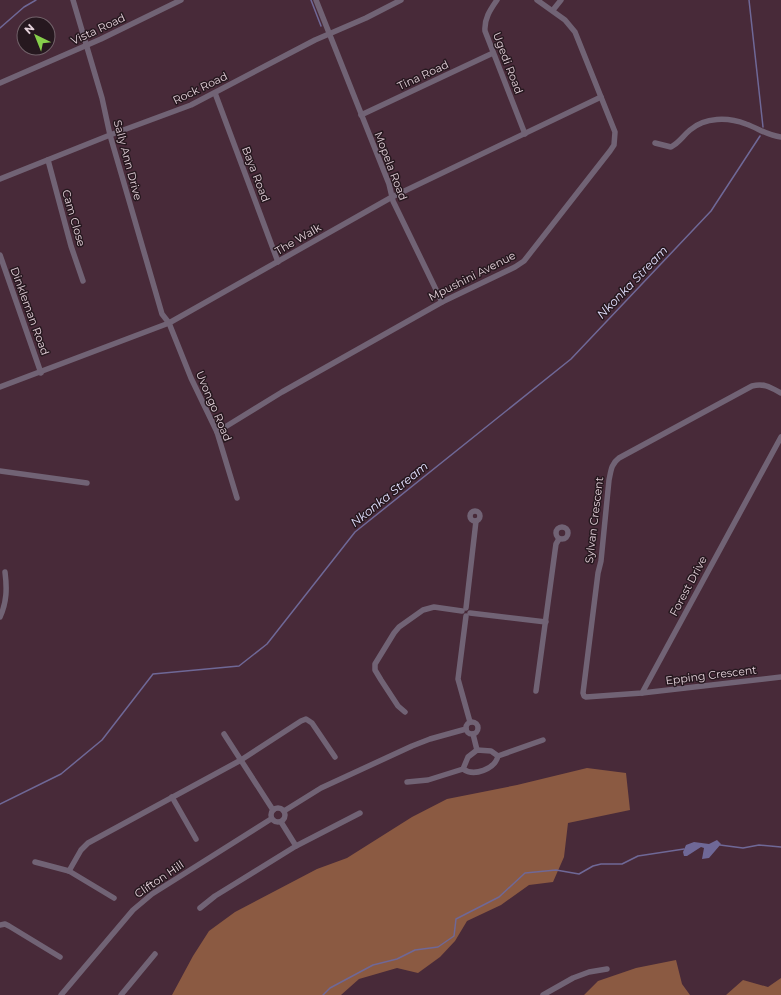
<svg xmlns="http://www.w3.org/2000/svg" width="781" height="995" font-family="Montserrat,sans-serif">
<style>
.forest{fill:#8b5a42}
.water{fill:#6f6897}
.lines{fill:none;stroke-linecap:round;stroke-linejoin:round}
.stream{stroke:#6f6897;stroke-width:1.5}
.street{stroke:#716375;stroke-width:5.5}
.labels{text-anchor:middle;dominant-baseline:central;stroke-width:3;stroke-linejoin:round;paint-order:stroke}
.street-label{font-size:11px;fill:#e4d1da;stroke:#26181f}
.water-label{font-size:12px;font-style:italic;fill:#e2dffe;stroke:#26181f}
</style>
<rect width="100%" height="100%" fill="#482a39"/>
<g class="forest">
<polygon points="587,768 626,773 630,810 568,823 564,857 553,882 529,885 501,905 467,921 455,941 440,957 418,973 397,968 359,979 341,995 172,995 193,956 209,931 235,912 317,869 347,858 412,817 447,799 517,785"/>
<polygon points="676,960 682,984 690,995 584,995 598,981 636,968"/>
<polygon points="781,978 781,995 726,995 743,980 768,987"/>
</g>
<polygon class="water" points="717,840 721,844 709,858 702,859 704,848 701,847 687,856 684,856 683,852 686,845 694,842 709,844"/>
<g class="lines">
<g class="stream">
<polyline points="311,0 321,26"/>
<polyline points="749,0 763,127"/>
<polyline points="0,28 24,7 36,0"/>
<polyline points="0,804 61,774 102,740 153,674 239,666 267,644 355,532 571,359 711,211 760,136"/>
<polyline points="720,845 743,848 759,845 781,847"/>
<polyline points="323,995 330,988 373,965 397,959 415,950 438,947 454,936 456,919 499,897 525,873 556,870 579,874 593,866 601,864 622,864 638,856 684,849"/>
</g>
<g class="street">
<polyline points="73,0 102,98 110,135 162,314 169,323 191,378 217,432 237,498"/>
<polyline points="316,0 389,184 393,201 442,302"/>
<path d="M497,0C490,10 484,19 485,31L525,134"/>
<polyline points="553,10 561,0"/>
<polyline points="0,83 101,39 181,0"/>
<polyline points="215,93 278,262"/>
<polyline points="361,115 493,53"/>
<path d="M655,143L671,147L674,145C680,141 684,135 690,130C705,117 728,117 746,124C760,129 766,135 781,137"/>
<polyline points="48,160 71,246 83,281"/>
<polyline points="0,179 110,135 191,105 315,40 366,18 401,0"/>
<polyline points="0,255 41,373"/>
<polyline points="0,387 169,323 392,197 601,97"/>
<path d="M781,393C770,387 764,383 752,386L619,458C611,464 611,471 609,480L601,561L598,573L583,693L584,696L586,697L642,693L781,437"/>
<polyline points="217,432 282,392 442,302 515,267 524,261 610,151 614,145 615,132 575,32 565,20 537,0"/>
<polyline points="0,471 87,483"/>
<circle cx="475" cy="516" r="5"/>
<circle cx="562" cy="533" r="6"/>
<polyline points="466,608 476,521"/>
<polyline points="470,613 546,622"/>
<polyline points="466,616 458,679 470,722"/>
<path d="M0,617C7,602 7,588 5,572"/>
<polyline points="536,691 555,551 556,544 559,539"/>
<polyline points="642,693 781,677"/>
<polyline points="405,712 398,706 381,680 375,670 375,664 394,633 399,627 423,610 434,607 462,611"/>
<circle cx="472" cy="728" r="6"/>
<polyline points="224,734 273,810"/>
<polyline points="473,734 477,750"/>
<polyline points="498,756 543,740"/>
<polyline points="463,769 468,757 477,750 491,751 498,756"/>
<path d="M407,782L428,780L463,769C474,777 495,769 498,756"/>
<polyline points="172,797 196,839"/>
<circle cx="278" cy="815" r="7"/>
<polyline points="284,811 321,788 412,746 430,739 466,729"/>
<polyline points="281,822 296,846"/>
<polyline points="35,862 69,871 114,898"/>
<polyline points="69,871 81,850 88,843 241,760 301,721 306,719 312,723 335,757"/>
<polyline points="200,908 215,896 296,846 360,813"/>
<polyline points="0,925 5,924 9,926 60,957"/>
<polyline points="61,995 133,910 152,894 271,819"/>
<polyline points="121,995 155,954"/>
<polyline points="543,995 573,978 589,972 607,969"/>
</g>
</g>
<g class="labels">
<g class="street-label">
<text transform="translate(98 29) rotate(-25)">Vista Road</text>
<text transform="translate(508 63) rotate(69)">Ugedi Road</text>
<text transform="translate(423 75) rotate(-25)">Tina Road</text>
<text transform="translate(200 88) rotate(-26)">Rock Road</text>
<text transform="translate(128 160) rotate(75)">Sally Ann Drive</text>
<text transform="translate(391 166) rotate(69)">Mopela Road</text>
<text transform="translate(256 174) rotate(69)">Baya Road</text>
<text transform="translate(74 218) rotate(74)">Cam Close</text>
<text transform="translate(298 239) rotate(-30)">The Walk</text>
<text transform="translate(472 276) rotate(-27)">Mpushini Avenue</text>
<text transform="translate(30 311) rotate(70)">Dinkleman Road</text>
<text transform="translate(214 406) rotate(67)">Uvongo Road</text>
<text transform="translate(594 520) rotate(-83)">Sylvan Crescent</text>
<text transform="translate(688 586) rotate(-62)">Forest Drive</text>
<text transform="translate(711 675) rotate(-7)">Epping Crescent</text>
<text transform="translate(159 879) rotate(-34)">Clifton Hill</text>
</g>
<g class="water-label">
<text transform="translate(632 282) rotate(-46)">Nkonka Stream</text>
<text transform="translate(389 494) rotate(-39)">Nkonka Stream</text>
</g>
</g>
<g transform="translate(36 36) rotate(317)"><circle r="19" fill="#26181f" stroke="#72626a"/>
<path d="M0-3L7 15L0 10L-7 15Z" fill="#86cf4b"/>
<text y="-6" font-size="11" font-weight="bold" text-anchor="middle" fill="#e4d1da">N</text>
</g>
</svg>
